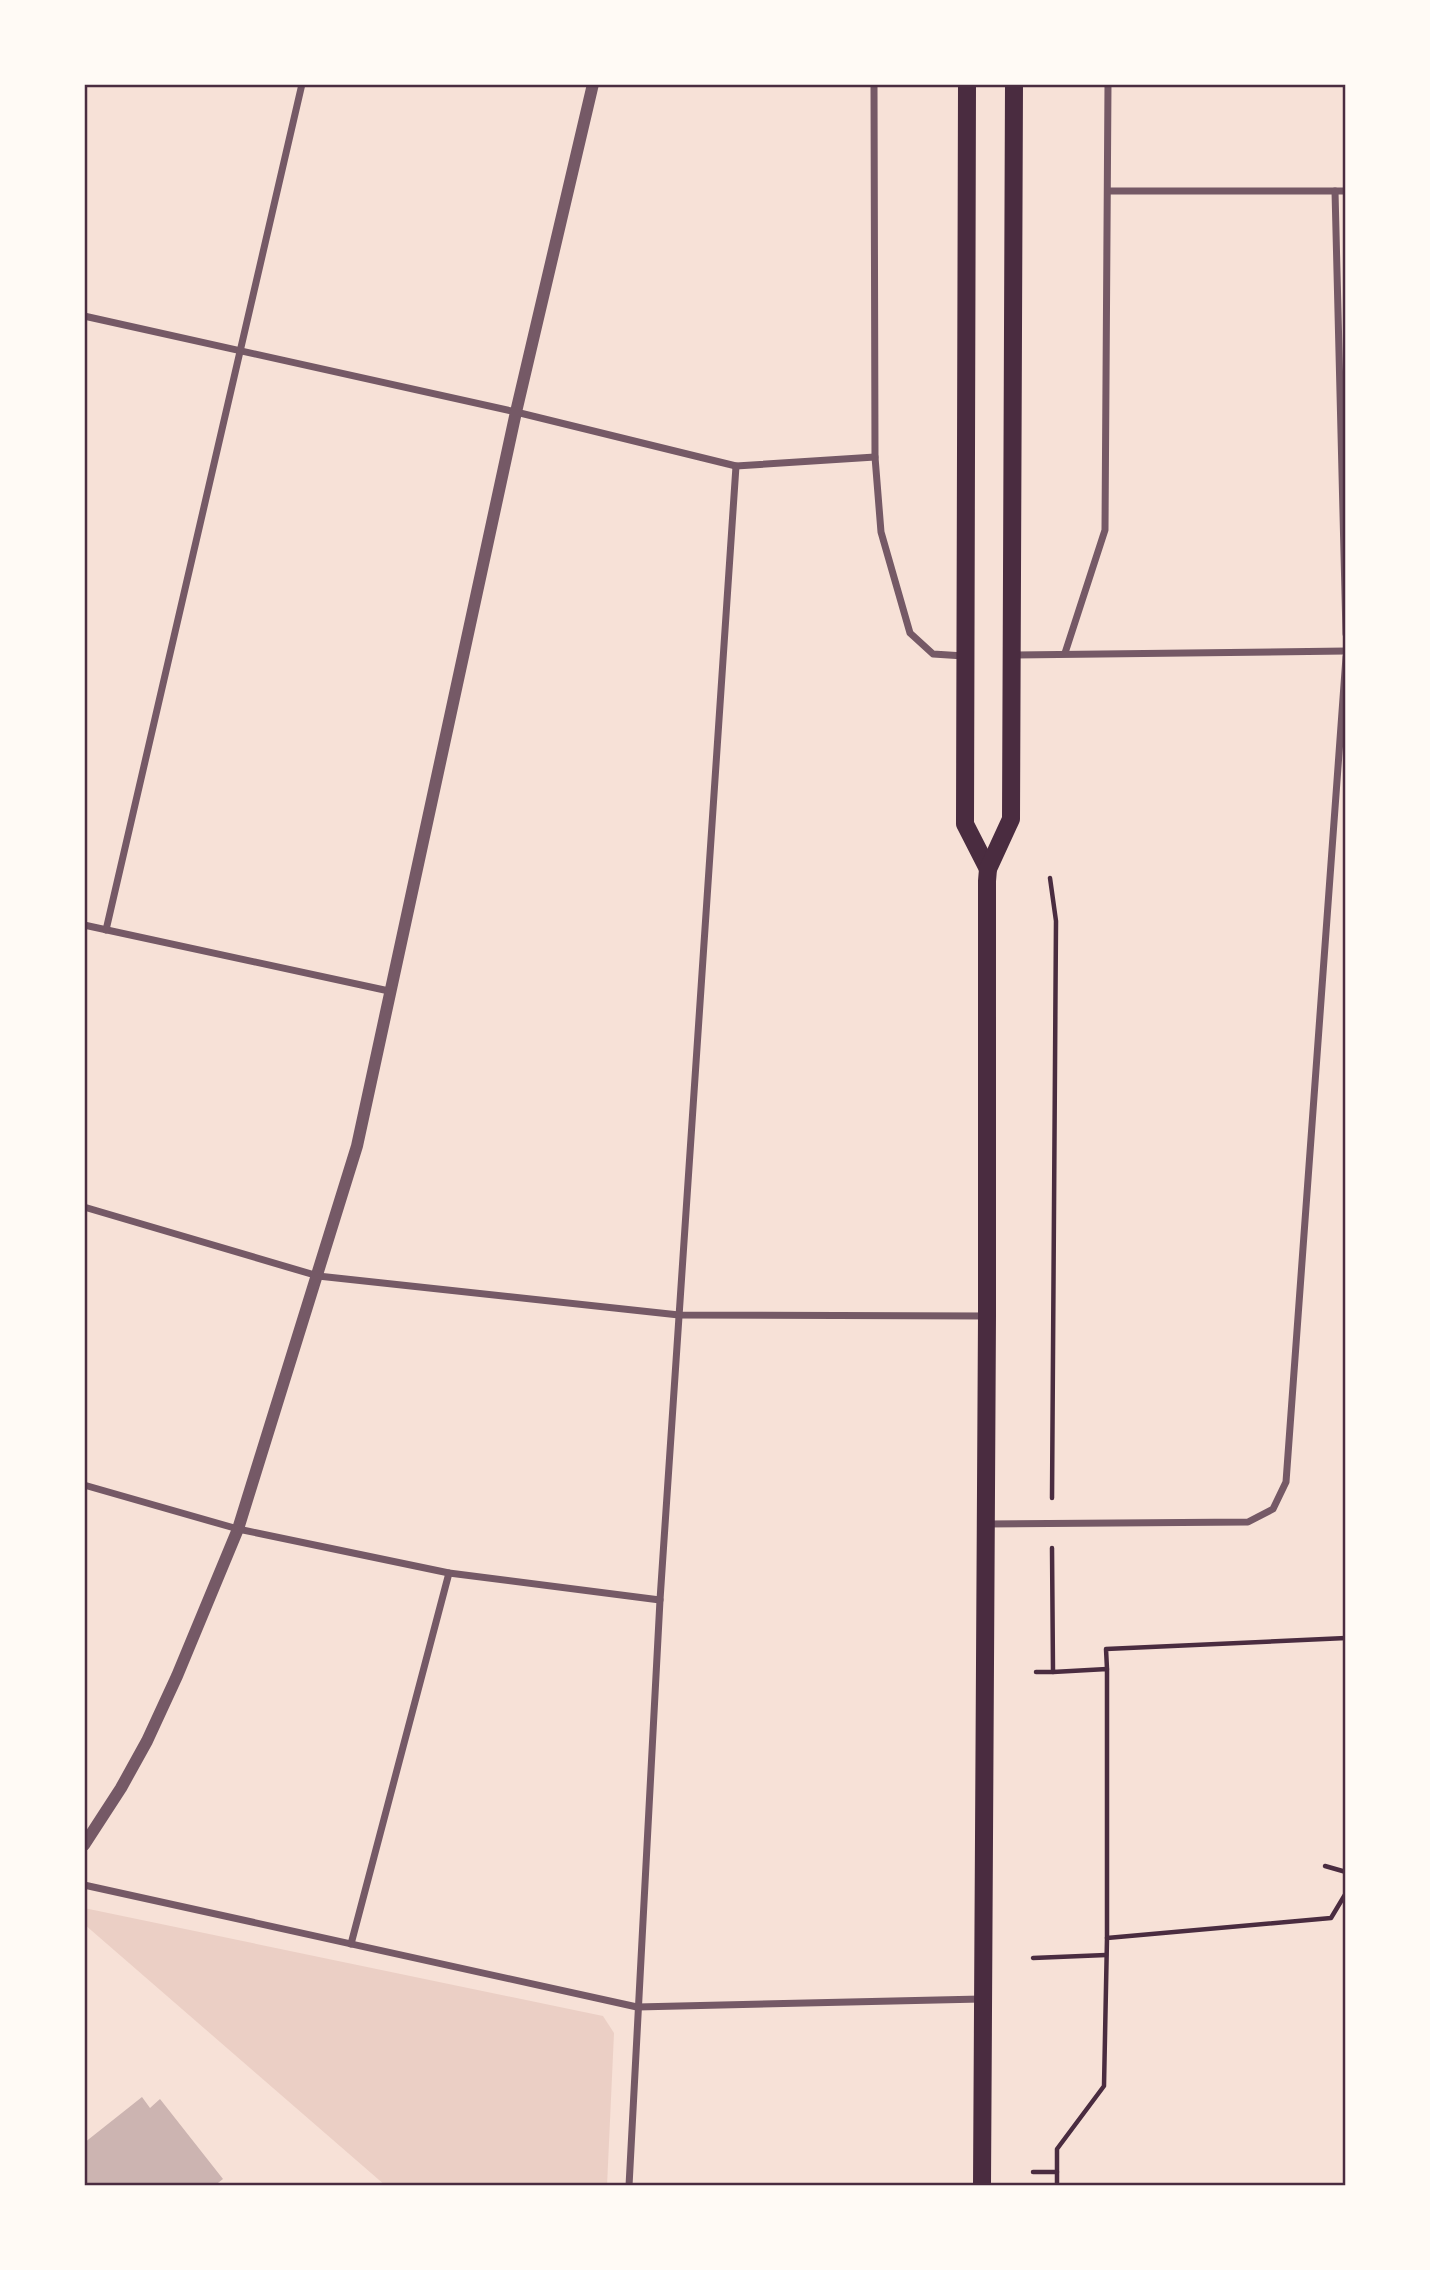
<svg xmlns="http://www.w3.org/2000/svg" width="1430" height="2270" font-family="Arial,sans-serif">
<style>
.green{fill:#ebcfc5}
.building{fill:#ccb4b1}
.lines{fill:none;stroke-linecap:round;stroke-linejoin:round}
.path{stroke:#4a2c40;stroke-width:4.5}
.minor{stroke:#755966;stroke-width:7}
.tertiary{stroke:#755966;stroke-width:12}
.primary{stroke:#4a2c40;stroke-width:18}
.neatline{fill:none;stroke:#4a2c40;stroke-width:2.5}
</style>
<rect width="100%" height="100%" fill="#f7e1d7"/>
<polygon class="green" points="84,1908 603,2016 614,2033 607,2186 386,2186 84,1924"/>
<polygon class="building" points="142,2097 150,2108 160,2099 223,2179 214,2186 84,2186 84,2143"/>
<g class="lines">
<g class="path">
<polyline points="1050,878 1056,921 1052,1498"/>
<polyline points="1052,1548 1053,1672 1107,1669 1107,1938 1104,2086 1057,2149 1057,2186"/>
<polyline points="1107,1669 1106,1649 1346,1638"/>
<polyline points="1036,1672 1053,1672"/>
<polyline points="1325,1866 1346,1872"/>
<polyline points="1107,1938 1331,1918 1346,1893"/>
<polyline points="1033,1958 1106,1955"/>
<polyline points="1033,2172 1057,2172"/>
</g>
<g class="minor">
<polyline points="874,84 875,457 881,532 910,633 933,654 964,656"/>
<polyline points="1108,191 1346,191"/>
<polyline points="1335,191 1346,634"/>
<polyline points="84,316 516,412 736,466 875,457"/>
<polyline points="1065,653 1105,530 1108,84"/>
<polyline points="1012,655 1346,651"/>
<polyline points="84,925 389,991"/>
<polyline points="106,930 302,84"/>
<polyline points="84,1207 318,1276 679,1315 987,1316"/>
<polyline points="84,1485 238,1529 449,1573 660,1600"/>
<polyline points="986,1524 1248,1522 1273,1509 1286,1482 1346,657"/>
<polyline points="84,1885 637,2007 981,1999"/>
<polyline points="351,1944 449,1573"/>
<polyline points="629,2186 660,1600 736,466"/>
</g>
<polyline class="tertiary" points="84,1845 121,1788 147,1741 177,1676 238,1529 357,1146 516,412 593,84"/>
<g class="primary">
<polyline points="967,84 965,824 988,869"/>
<polyline points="982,2186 987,1316 987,881 988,869 1011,819 1014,84"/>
</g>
</g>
<rect width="1430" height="2270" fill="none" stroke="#fffaf5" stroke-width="172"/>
<rect x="86" y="86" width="1258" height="2098" class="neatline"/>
</svg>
